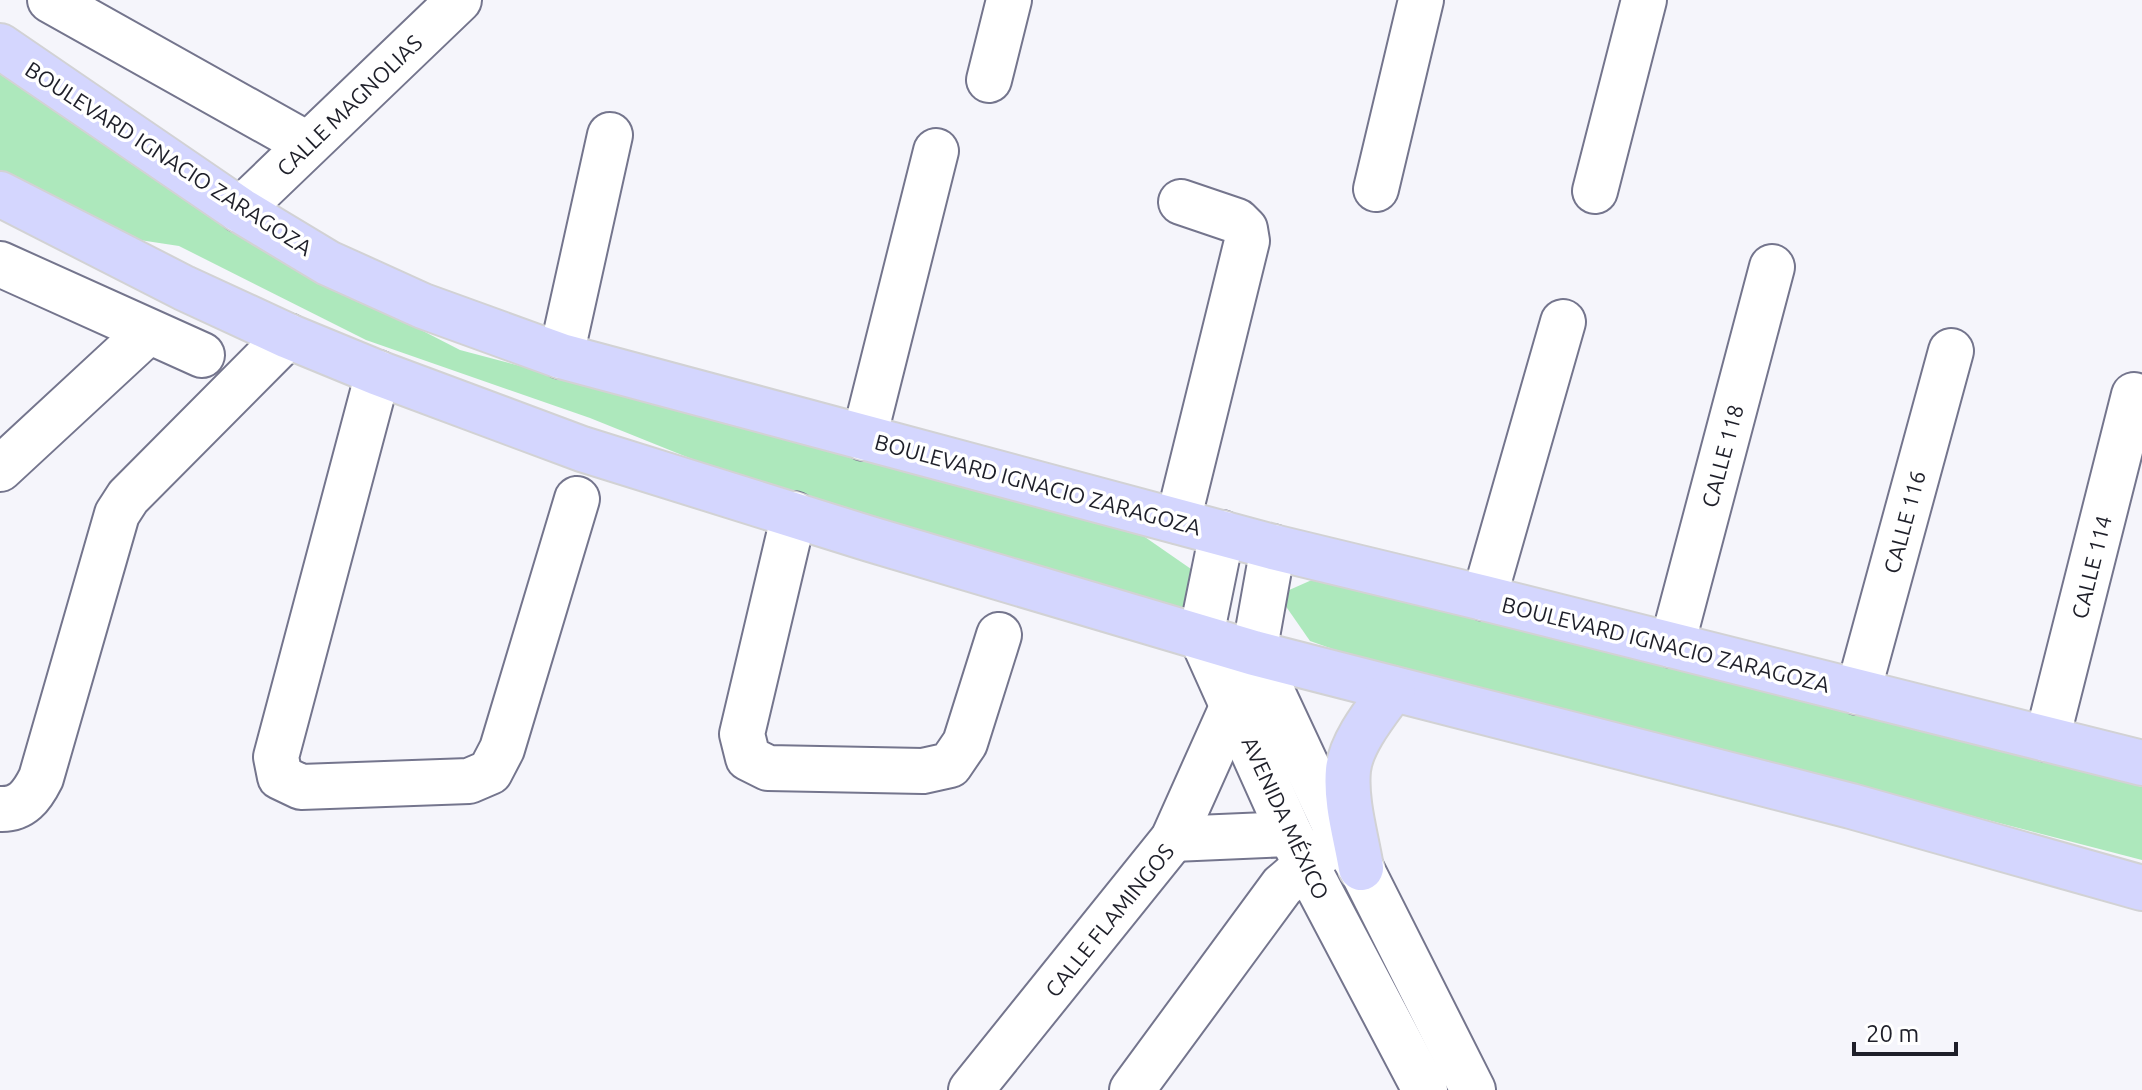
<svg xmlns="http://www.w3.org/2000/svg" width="2142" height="1090" font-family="Ubuntu,sans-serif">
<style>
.green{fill:#ade8bc}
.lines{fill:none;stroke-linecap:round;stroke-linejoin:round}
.minor-casing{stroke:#74758d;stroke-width:48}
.major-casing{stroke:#d2d2d4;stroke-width:48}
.minor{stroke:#fff;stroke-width:44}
.major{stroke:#d4d6fe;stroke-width:44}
.labels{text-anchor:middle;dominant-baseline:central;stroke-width:7;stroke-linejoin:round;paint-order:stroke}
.street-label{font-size:22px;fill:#1e1f29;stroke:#fff}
</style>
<rect width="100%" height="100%" fill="#f5f5fb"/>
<g class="green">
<polygon points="0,72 355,296 460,350 1129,526 1204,578 1196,616 819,510 590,418 366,340 179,246 87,232 0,187"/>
<polygon points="1323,575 1387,588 2142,787 2142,860 1347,654 1310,641 1278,595"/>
</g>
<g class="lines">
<defs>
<g id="minor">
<polyline points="50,0 307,144"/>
<polyline points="989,80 1009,0"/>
<polyline points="1376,189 1421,0"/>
<polyline points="1595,191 1644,0"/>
<polyline points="240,210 459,0"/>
<polyline points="0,264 202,355"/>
<polyline points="561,356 610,135"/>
<polyline points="378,373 276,757 280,777 301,787 469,781 490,772 502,749 577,499"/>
<polyline points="864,438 936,151"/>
<polyline points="0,469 148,332"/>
<polyline points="794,514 742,734 748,758 768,768 923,771 950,765 965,743 999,635"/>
<polyline points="1178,521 1247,241 1245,229 1237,221 1181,202"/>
<polyline points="1222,533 1201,636 1290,834 1425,1090"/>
<polyline points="1273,547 1254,653 1340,837 1361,868 1473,1090"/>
<polyline points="1484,598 1563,322"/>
<polyline points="1672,645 1772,267"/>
<polyline points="1858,692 1951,351"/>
<polyline points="2047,739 2134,395"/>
<path d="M0,809C22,810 32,796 41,778L117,514L128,497L288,336"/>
<polyline points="1173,839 1290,834"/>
<polyline points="971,1090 1173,839 1233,705"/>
<polyline points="1132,1090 1282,886 1326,848"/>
</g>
<g id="major">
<polyline points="0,46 240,210 328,263 423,306 561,356 1273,547 1484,598 2142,763"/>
<polyline points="0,194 184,288 288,336 378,373 582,449 870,539 1254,653 1851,806 2142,888"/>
<path d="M1361,868C1356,837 1345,802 1348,770C1351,742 1377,711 1393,689"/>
</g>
</defs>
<use href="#minor" class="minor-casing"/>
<use href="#major" class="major-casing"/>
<use href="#minor" class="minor"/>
<use href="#major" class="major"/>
</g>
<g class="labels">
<g class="street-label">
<text transform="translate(349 105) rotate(-44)">CALLE MAGNOLIAS</text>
<text transform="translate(169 158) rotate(33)">BOULEVARD IGNACIO ZARAGOZA</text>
<text transform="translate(1722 456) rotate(-75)">CALLE 118</text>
<text transform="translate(1038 484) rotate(15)">BOULEVARD IGNACIO ZARAGOZA</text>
<text transform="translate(1904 522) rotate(-75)">CALLE 116</text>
<text transform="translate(2091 567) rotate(-76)">CALLE 114</text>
<text transform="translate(1666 644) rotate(14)">BOULEVARD IGNACIO ZARAGOZA</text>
<text transform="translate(1286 818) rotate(65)">AVENIDA MÉXICO</text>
<text transform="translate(1109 920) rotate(-51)">CALLE FLAMINGOS</text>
</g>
</g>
<path d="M1854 1042v12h102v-12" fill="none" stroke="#1e1f29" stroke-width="4"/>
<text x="1866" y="1042" font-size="24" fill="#1e1f29" stroke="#ffffff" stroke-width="6" paint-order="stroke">20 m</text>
</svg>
